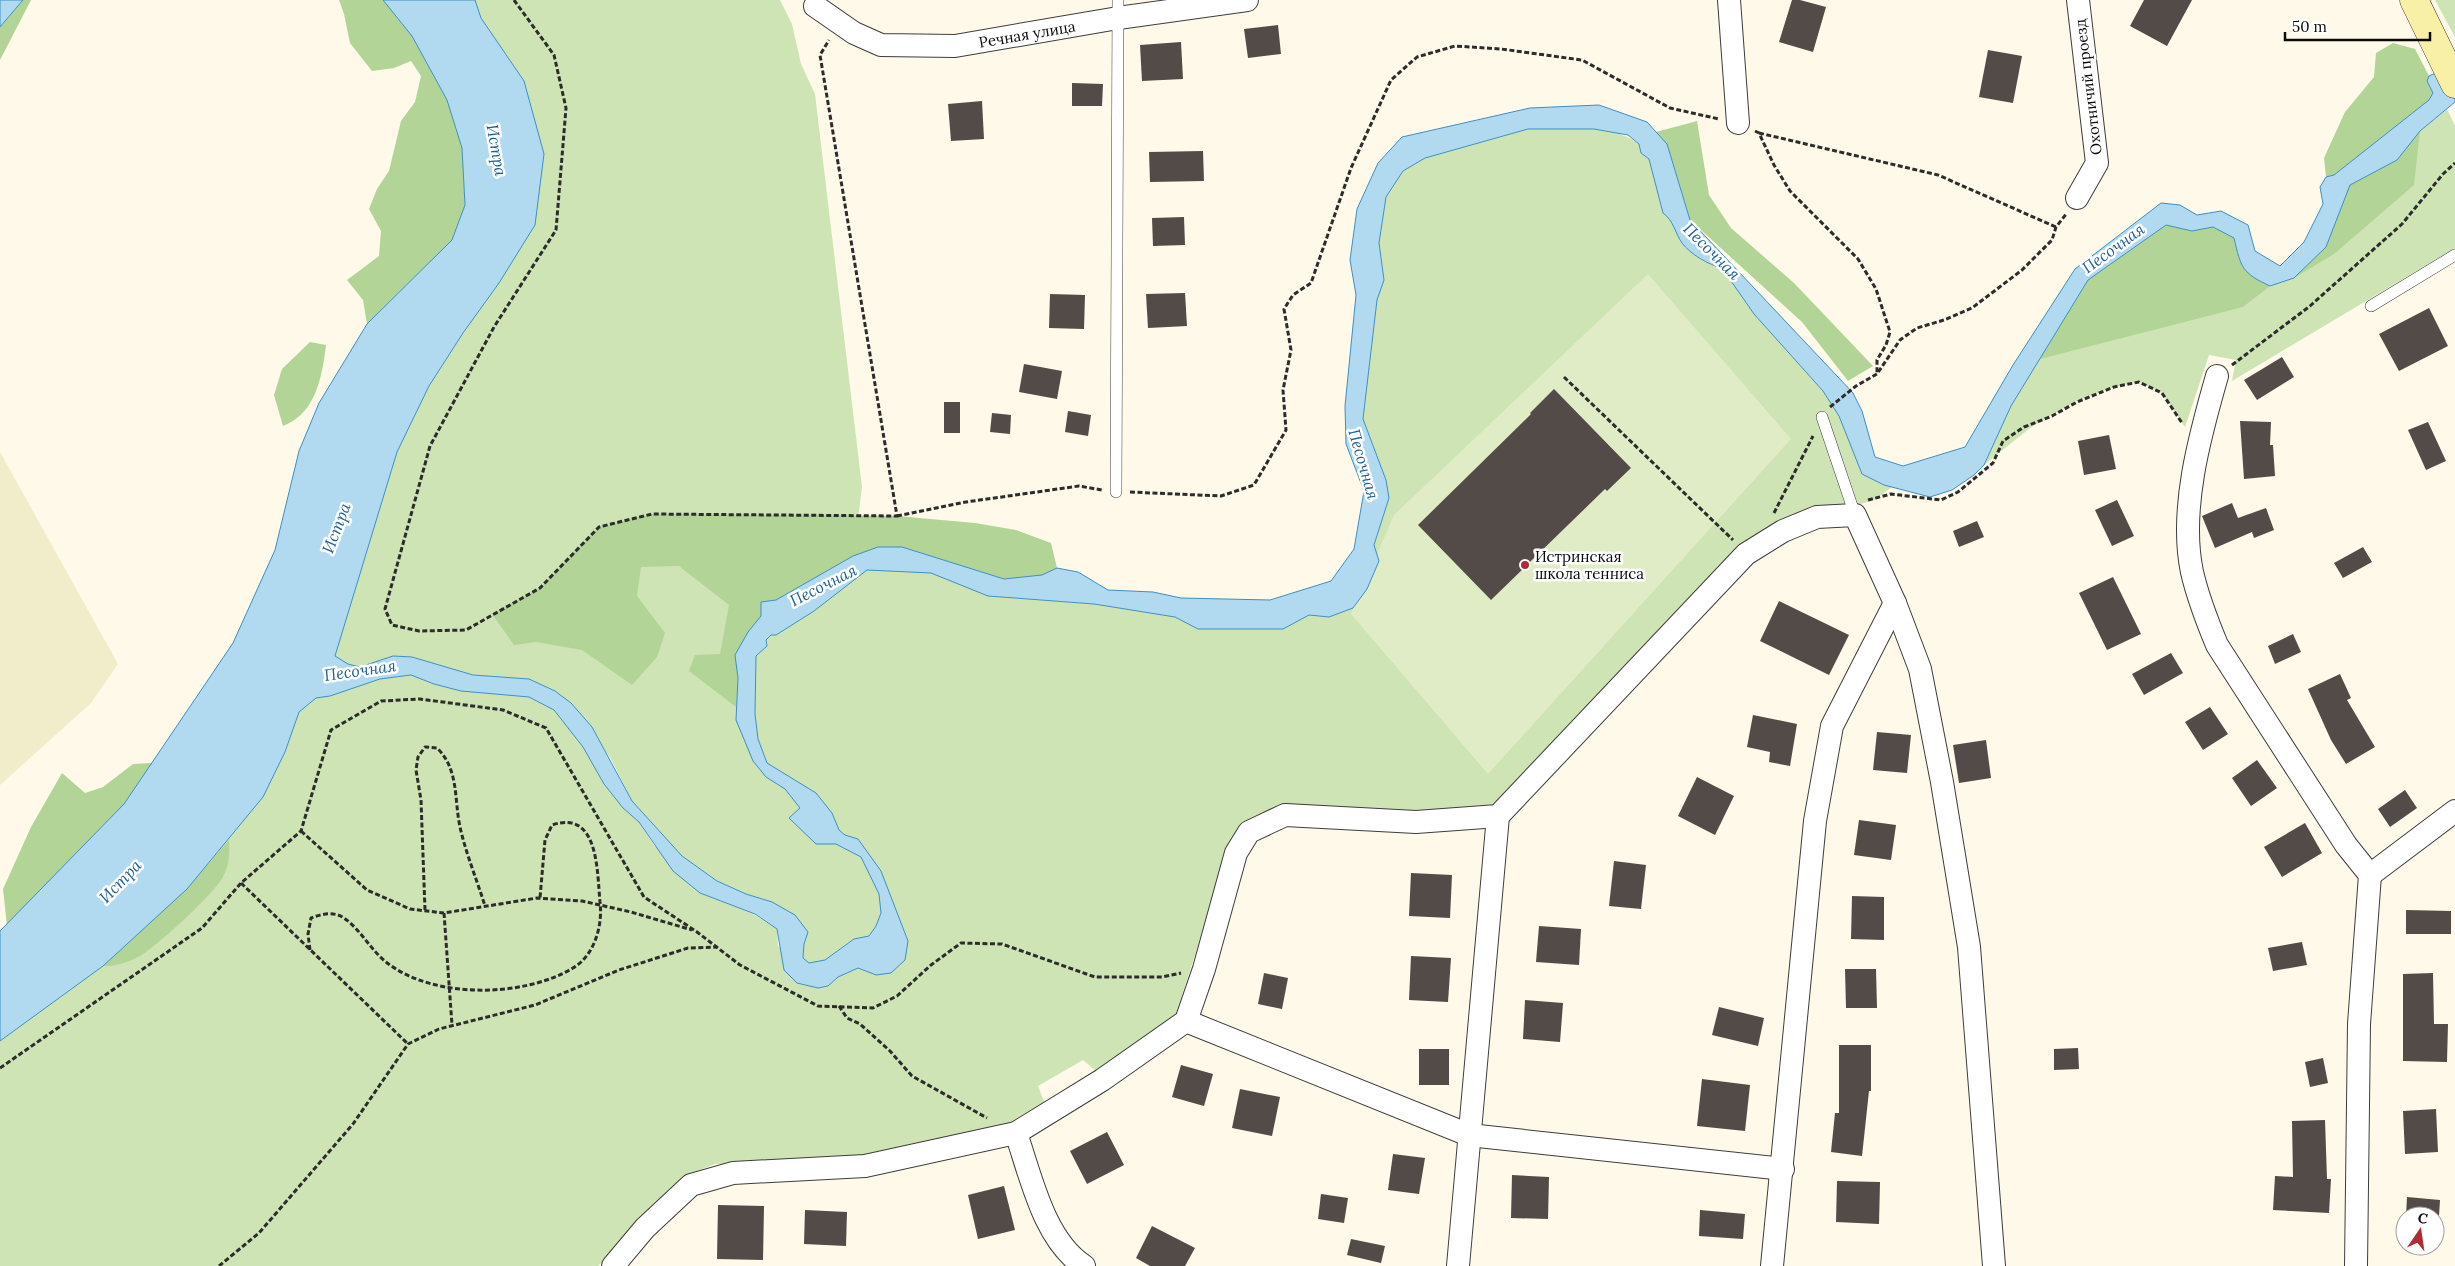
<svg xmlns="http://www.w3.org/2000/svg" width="2455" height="1266" font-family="Lora,serif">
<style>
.farmland{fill:#f1edcb}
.green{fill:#cee4b5}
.forest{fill:#b2d496}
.pitch{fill:#e0ecc6}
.water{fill:#b1daf1;stroke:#3d8fc3}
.building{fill:#524b47}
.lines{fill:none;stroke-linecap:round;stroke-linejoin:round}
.service-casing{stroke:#3d3d3d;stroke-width:12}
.minor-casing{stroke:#3d3d3d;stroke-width:24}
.secondary-casing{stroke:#2c2c2c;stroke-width:29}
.path{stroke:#2c2c2c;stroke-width:3;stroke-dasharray:5 2.5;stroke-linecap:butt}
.service{stroke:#fff;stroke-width:11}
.minor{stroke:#fff;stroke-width:22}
.secondary{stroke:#f9f0a7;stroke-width:28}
.poi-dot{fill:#af2d34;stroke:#fff;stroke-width:2}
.labels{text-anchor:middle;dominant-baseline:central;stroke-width:5;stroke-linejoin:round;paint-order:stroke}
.street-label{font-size:15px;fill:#0a0a0a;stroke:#fff}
.poi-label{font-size:15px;fill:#0a0a0a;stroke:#fff;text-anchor:start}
.water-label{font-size:16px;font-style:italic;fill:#1d6092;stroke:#fff}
</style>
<rect width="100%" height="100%" fill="#fef9e8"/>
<polygon class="farmland" points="0,452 118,664 91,703 0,785"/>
<g class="green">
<polygon points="475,0 780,0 792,24 801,64 815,94 862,487 853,556 735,655 766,777 785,789 800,808 793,815 816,844 836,844 861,857 879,894 881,913 876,926 869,936 854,939 825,960 809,963 803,958 804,944 808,932 772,902 746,894 717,881 682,856 632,801 611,759 571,703 555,691 529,679 473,675 412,657 360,667 348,664 335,656 397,452 429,386 463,333 499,283 524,81 481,18"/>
<polygon points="2435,0 2455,0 2455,37"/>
<polygon points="2447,109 2455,126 2455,248 2232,381 2236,360 2209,355 2185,427 2162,393 2139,382 2114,387 2076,401 2030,428 1984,465 2011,406 2088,280 2166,225 2213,226 2234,238 2239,261 2270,286 2294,278 2350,185 2397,160 2420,131"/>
<path d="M1528,129C1563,129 1610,122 1639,144L1641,153L1649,159L1663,213C1674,220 1675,232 1682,243C1690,254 1709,265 1722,268L1754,314L1823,391L1839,416L1862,474L1884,485L1892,487L1874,500L1844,509H1804L1776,526L1490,811L1477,818L1288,808C1252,812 1249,816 1231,846L1174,1019L1096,1071L1083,1060L1038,1086L1045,1104L1012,1124L861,1159L806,1163L715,1164L689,1174L598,1266H0V1041L103,966L187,889L258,803L285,752L299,712L316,697L330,696L380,679L411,675L434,684L461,691L529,697L554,710L583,747L604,784L623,808L639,822L653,844L700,893L751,913L777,929L778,946L827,987L838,977L858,968L867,972L908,941L881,871L858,839L845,835L839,830L832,813L786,776L767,764L758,739L755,714L756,656L766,646V640L771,635H776L814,611L867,570L931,573L988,596L1093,604L1175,617L1198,629H1283L1309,615L1329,617L1379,561L1374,545L1389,498L1386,480L1363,419L1377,300L1384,280L1379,243L1386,197L1403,171L1425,158Z"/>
</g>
<g class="forest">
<polygon points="23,0 31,0 0,60 0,27"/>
<polygon points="339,0 383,0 412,36 447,100 462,148 465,205 452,240 367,324 363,300 347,280 379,256 381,231 369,209 377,189 389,171 401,121 415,102 421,76 411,61 394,68 372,71 350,43 344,14"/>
<polygon points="2393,43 2415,49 2429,76 2427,81 2433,93 2429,100 2334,175 2326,177 2324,158 2345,112 2374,77 2376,53"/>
<polygon points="1697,121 1709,195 1731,228 1794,283 1873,366 1848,381 1802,322 1690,220 1667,144 1656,132"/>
<polygon points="2420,131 2414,185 2334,254 2294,278 2326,247 2350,185 2397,160"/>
<path d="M2166,225L2192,231L2213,226L2234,238C2241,268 2242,273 2270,286L2243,307L2040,359L2088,280Z"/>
<path d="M310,342L326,345C322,377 316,413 283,426L274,395L282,369Z"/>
<polygon points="652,514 897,516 975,523 1016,530 1051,543 1057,568 1042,575 1004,579 902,547 853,556 776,600 748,632 735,655 738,678 736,707 689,671 695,655 720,654 729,605 679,566 641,567 637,596 665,633 657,657 632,685 582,650 536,642 514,645 492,614 540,588 599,527"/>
<polygon points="152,763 124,804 7,926 3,889 31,827 62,773 85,793 103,787 133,764"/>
<path d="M229,840C230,854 229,865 223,877C214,894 157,946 140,956C129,962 115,967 103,966L187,889Z"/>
</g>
<polygon class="pitch" points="1648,274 1791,439 1488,774 1351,614 1394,515"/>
<g class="water">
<polygon points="0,0 23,0 0,27"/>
<path d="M383,0H475L481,18L524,81L544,154L535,225L499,283L463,333L429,386L397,452L335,656L348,664L360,667L393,656L412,657L473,675L529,679L555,691L571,703L592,727L632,801L682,856L717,881L746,894L772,902L795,915L808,932L804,944L803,958L809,963L825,960L854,939L869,936L876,926L881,913L879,894L861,857L836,844H816L789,818L800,808L785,789L766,777L753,761L736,720L738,678L735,655L748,632L761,616V602L776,600L853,556L878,547H902L1004,579L1042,575L1057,568L1078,572L1108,590L1153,592L1181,598L1270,600L1331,581L1354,549L1364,491L1346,444L1345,406L1356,295L1350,260L1357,209L1378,163L1402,137L1530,108L1599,105L1647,122L1667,144L1690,220L1853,393L1862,411L1875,457L1903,466L1965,447L2013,365L2075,269L2161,203L2180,205L2197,215L2221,211L2248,225L2255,251L2280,266L2304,242L2323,204L2320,187L2326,177L2334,175L2429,100L2433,93L2427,81L2429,76L2455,64V102L2420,131L2397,160L2350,185L2326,247L2294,278L2270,286C2242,273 2241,268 2234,238L2213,227L2192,231L2166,225L2088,280L2011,406L1984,465L1974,475L1952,490L1930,497L1884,485L1862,474L1839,416L1823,391L1754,314L1722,268C1709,265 1690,254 1682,243C1675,233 1674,221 1663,213L1649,159L1641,153L1639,144L1628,135L1594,129H1528L1425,158L1403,171L1386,197L1379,243L1384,280L1377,300L1363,419L1386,480L1389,498L1374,545L1379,561L1367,589L1353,608L1329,617L1309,615L1283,629H1198L1175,617L1094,604L988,596L931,573L867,570L814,611L776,635H771L766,640L767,646L756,656L755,714L758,739L767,763L816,793L832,813L839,830L845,835L858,839L881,871L908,941L905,960L891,973L876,975L858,968L838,977L828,986L818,988L797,983L784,970L777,929L755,914L700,893L673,871L639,822L623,808L604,784L583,747L554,710L529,697L461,691L434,684L411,675L380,679L330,696L316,698L299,712L285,752L263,797L187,889L103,966L0,1041V931L124,804L233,643L275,550L299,451L319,403L367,324L452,240L465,205L462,148L447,100L412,36Z"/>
</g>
<g class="building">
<polygon points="1792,0 1800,0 1826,7 1813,52 1779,42"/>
<polygon points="2144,0 2192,0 2167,46 2130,26"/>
<polygon points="1278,25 1281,54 1248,58 1244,29"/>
<polygon points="1181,42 1183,79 1142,81 1140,45"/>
<polygon points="1988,50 2022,56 2013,103 1979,97"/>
<polygon points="1072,83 1103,84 1102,106 1072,106"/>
<polygon points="982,101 984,139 951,141 948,104"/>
<polygon points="1203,151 1204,181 1150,182 1149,152"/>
<polygon points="1184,217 1185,245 1153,246 1152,218"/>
<polygon points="1185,293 1187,326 1148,328 1146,294"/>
<polygon points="1050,294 1085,295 1084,329 1049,328"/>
<polygon points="2429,308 2448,346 2399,371 2379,334"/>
<polygon points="2282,357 2294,377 2257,400 2244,380"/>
<polygon points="1024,364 1062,371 1057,399 1019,392"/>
<polygon points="1554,389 1631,468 1607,491 1605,489 1491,600 1418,525 1531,414 1530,413"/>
<rect x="944" y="402" width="16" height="31"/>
<polygon points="1068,411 1091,415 1088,436 1065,432"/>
<polygon points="992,413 1011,415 1010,434 990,432"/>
<polygon points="2240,421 2271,422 2270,445 2273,445 2275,476 2244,479"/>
<polygon points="2428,422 2446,461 2426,470 2408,430"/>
<polygon points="2109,435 2116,469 2084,475 2078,441"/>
<polygon points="2117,500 2134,536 2112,546 2095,510"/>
<polygon points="2232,503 2238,518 2266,508 2274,530 2254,538 2252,532 2215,548 2202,516"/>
<polygon points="1977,521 1984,537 1959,547 1953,531"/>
<polygon points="2363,547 2372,562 2343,578 2334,563"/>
<polygon points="2113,577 2141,634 2107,650 2079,593"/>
<polygon points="1779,601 1849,635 1829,675 1760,641"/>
<polygon points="2293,634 2301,652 2275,664 2268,646"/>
<polygon points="2171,653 2183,673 2144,695 2132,674"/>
<polygon points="2340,674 2351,698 2347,700 2375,747 2346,764 2331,740 2308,689"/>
<polygon points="2210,707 2228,734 2203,750 2185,722"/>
<polygon points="1753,715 1797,724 1790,766 1769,762 1770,752 1747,747"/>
<polygon points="1877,732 1911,735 1907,773 1873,770"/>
<polygon points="1986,740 1991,778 1959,783 1953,745"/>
<polygon points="2257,760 2277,788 2251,806 2232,778"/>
<polygon points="1697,777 1734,796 1715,835 1678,816"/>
<polygon points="2405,790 2417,808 2390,827 2378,809"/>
<polygon points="1859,820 1896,825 1891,860 1854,855"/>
<polygon points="2305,823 2322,853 2282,877 2264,847"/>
<polygon points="1614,861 1646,865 1641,909 1609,906"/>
<polygon points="1411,873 1452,875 1450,918 1409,916"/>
<polygon points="1852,896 1884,897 1884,940 1851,939"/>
<polygon points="2406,910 2451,911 2451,934 2406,934"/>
<polygon points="1539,926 1581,929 1579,965 1536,962"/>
<polygon points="2302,942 2307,965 2273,971 2268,948"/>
<polygon points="1411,956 1451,958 1448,1002 1409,1000"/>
<polygon points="1845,969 1876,969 1877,1008 1846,1008"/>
<polygon points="1264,973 1288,978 1282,1009 1258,1004"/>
<polygon points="2433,973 2434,1024 2448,1024 2447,1062 2403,1061 2403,974"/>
<polygon points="1525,1000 1563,1003 1560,1042 1523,1039"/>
<polygon points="1719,1007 1764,1018 1758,1046 1712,1035"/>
<polygon points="1839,1045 1871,1045 1871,1091 1869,1091 1862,1156 1831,1152 1835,1113 1839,1113"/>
<polygon points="2078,1048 2079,1069 2054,1070 2054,1049"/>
<rect x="1419" y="1049" width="30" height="36"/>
<polygon points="2323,1058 2328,1083 2310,1087 2305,1062"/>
<polygon points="1181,1065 1213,1074 1204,1106 1172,1097"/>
<polygon points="1702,1079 1750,1085 1745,1131 1697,1126"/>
<polygon points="1240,1089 1280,1097 1272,1136 1232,1128"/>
<polygon points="2436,1109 2438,1152 2405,1154 2403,1111"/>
<polygon points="2325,1120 2327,1179 2331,1179 2329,1213 2273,1210 2275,1176 2293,1177 2292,1121"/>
<polygon points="1107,1132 1124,1165 1087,1184 1070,1151"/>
<polygon points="1393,1154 1425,1158 1419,1194 1388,1190"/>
<polygon points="1512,1175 1549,1177 1548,1219 1511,1218"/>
<polygon points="1837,1181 1880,1182 1879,1224 1836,1222"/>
<polygon points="1004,1186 1015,1230 978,1239 968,1195"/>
<polygon points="1321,1194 1348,1198 1344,1223 1318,1219"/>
<polygon points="2407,1197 2440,1200 2439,1216 2406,1216"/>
<polygon points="718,1205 764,1206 763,1260 717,1259"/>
<polygon points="805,1210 847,1212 846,1246 804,1244"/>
<polygon points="1700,1210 1745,1214 1743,1239 1699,1236"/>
<polygon points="1152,1226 1195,1248 1185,1266 1150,1266 1136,1258"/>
<polygon points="1351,1239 1385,1246 1381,1263 1347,1255"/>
</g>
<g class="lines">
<defs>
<g id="service">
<polyline points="2371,306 2455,255"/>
<polyline points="1822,417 1855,515"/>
<polyline points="1116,492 1118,0"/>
</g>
<g id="minor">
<polyline points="1729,0 1738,123"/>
<path id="s1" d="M815,6L854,33L881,45L955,46L1118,18L1247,0"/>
<polyline points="2077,198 2097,163 2078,0"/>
<path d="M2217,376C2200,435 2179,510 2192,572C2198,598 2207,621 2217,645L2346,845L2370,875L2359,1024L2356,1266"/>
<polyline points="2370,875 2455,811"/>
<polyline points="1186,1021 1469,1135 1783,1169"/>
<path d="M1016,1133C1031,1177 1044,1240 1084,1266"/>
<polyline points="613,1266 645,1228 691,1185 733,1173 865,1166 1016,1133 1102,1080 1186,1021 1204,969 1236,853 1249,832 1285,815 1416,822 1498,816 1746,554 1783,531 1817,517 1855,515 1895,603 1920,669 1942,782 1969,947 1994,1266"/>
<polyline points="1458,1266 1498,816"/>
<polyline points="1772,1266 1815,821 1832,726 1895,603"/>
</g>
<polyline id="secondary" points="2414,0 2455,84"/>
</defs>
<use href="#service" class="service-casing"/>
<use href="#minor" class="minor-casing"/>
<use href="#secondary" class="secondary-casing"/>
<g class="path">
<polyline points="514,0 554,55 566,108 556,230 494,327 430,446 385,609 392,625 419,631 466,630 540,588 599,527 652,514 897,516 820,55 829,40"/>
<polyline points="1755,131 1759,133 1774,165 1790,191 1858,259 1876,289 1890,332 1886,345 1877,360 1877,374"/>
<polyline points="1759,133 1938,175 2056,227"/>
<polyline points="2232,365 2310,306 2402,224 2443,174 2455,163"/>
<polyline points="1564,377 1733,540"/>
<polyline points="1830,407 1856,386 1877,374 1900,340 1917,328 1944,320 1972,308 2022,270 2052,240 2056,227 2067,213"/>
<polyline points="1130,492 1221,496 1254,485 1286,430 1283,390 1291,350 1284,309 1293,295 1311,283 1351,168 1391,80 1417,57 1455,46 1501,49 1582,60 1670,108 1719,119"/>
<polyline points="1868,500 1891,494 1941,500 1958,492 1993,463 2003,441 2024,427 2052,416 2077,402 2114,387 2139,382 2162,393 2182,423"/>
<polyline points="1774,513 1813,436"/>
<polyline points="897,516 966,502 1079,486 1102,490"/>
<polyline points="301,831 367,890 410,909 444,913 537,898 582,901 631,912 692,930"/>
<polyline points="241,883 408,1044"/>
<path d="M425,910L421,800L416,770L418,757L425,747L437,748C459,769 454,799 460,827C466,854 477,880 485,906"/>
<polyline points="444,913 452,1025"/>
<path d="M310,950L308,934L311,918C321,914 334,911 344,918C360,929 370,949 386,962C432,999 523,998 573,968C594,956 603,926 600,902C597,872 599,809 552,825L545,840L540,898"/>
<polyline points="839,1006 847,1018 860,1024 890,1051 912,1076 987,1118"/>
<polyline points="0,1068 202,928 241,883 301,831 331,730 381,701 420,699 503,710 546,728 644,897 697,932 740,965 818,1006 873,1008 897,996 931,965 961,943 1002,944 1095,977 1162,977 1181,973"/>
<polyline points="219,1266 259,1233 353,1124 408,1044 439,1029 535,1005 619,970 688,948 717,947"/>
</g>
<use href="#service" class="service"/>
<use href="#minor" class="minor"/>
<use href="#secondary" class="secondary"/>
</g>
<circle class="poi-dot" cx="1525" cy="565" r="5"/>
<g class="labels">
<g class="street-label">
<text stroke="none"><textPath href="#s1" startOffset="224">Речная улица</textPath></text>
<text transform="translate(2088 87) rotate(-97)">Охотничий проезд</text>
</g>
<g class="poi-label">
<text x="1535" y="556">Истринская<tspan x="1535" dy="17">школа тенниса</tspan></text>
</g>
<g class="water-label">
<text transform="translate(497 150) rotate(80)">Истра</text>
<text transform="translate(2113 248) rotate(-36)">Песочная</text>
<text transform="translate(1712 251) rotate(45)">Песочная</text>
<text transform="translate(1364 464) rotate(74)">Песочная</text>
<text transform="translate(336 528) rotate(-69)">Истра</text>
<text transform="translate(823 585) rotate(-27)">Песочная</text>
<text transform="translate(360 670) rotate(-8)">Песочная</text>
<text transform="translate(120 881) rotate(-46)">Истра</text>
</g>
</g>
<g transform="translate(2420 1231) rotate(13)"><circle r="24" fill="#ffffff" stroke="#9d9d9d"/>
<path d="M0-4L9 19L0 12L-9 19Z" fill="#af2d34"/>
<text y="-8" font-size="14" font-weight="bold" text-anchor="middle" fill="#0a0a0a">С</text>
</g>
<path d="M2285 32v8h145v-8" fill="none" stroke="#0a0a0a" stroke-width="2.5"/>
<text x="2292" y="32" font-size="15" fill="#0a0a0a" stroke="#ffffff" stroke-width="4" paint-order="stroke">50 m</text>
</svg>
